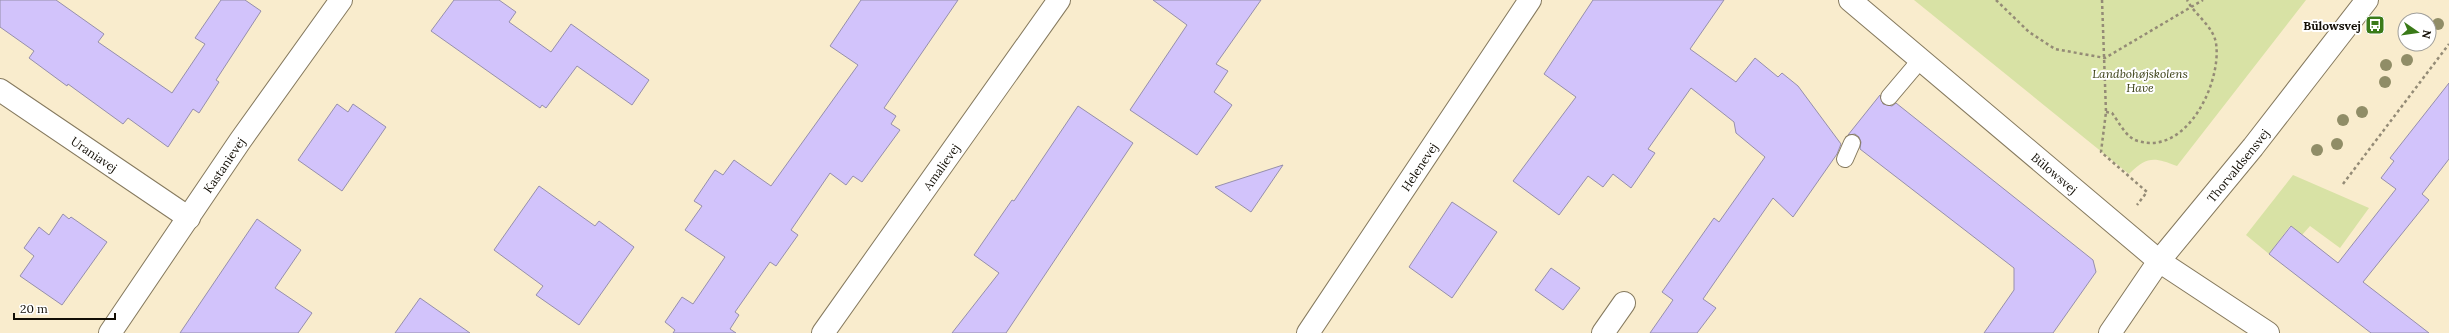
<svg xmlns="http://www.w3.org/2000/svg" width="2449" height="333" font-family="Lora,serif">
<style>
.green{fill:#d8e2a5}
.building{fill:#d2c3fb;stroke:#968fab}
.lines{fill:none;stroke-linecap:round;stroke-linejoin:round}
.lane-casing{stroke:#85795e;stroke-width:18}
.street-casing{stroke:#85795e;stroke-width:24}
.secondary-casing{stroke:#85795e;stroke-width:24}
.path{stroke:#948b76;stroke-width:2.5;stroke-dasharray:3 3;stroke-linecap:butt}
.lane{stroke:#fff;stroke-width:16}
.street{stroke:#fff;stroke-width:22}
.secondary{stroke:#fff;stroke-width:22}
.tree{fill:#908d67}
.labels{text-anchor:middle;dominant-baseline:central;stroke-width:4;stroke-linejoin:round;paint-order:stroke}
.poi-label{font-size:12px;font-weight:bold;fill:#120e05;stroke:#fff;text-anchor:end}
.park-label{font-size:12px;font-style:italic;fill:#3a3f14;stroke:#fff}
.street-label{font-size:12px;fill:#120e05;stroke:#fff}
</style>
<rect width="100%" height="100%" fill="#f9eccd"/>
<g class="green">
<path d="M1914,0H2306L2177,166C2154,157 2147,156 2129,174Z"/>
<polygon points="2293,175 2369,208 2340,248 2310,226 2302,235 2290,226 2269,254 2246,235"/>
</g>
<g class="building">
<polygon points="0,0 56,0 104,34 98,42 172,93 205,44 195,38 221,0 245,0 261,11 216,80 219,82 199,113 193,109 168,147 128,118 123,124 68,84 67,86 29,58 34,51 0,27"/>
<polygon points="454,0 499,0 516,12 509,22 551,52 571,24 649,80 632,105 577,66 546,108 542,105 540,108 431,31"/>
<polygon points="861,0 958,0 884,108 896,116 891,124 900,130 862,182 853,176 846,185 830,173 791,230 798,235 776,266 770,262 735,312 739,315 730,329 736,333 673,333 675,330 665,322 682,297 693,304 725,257 685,230 702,206 694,201 715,170 723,175 734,160 771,186 858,65 830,46"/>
<polygon points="1153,0 1261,0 1216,64 1228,71 1214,92 1232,105 1197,155 1130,110 1187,25"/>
<polygon points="1593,0 1724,0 1690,49 1736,82 1755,58 1778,77 1782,73 1798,86 1841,144 1837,154 1793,217 1773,198 1703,299 1716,308 1697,333 1650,333 1673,300 1662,292 1714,218 1719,222 1765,157 1736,133 1734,122 1691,88 1648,149 1655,153 1631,188 1613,174 1603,187 1588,176 1559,215 1513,181 1576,97 1544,74"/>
<polygon points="2449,83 2449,159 2422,194 2429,200 2363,282 2429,333 2371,333 2269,254 2291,226 2338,263 2396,189 2381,178 2394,161 2390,158"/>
<polygon points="1880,95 1883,104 1892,106 1896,103 2093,260 2096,272 2053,333 1984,333 2014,290 2014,268 1860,149 1861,142 1859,137 1855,134 1848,135"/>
<polygon points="337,104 348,112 353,104 386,127 342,191 298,160"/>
<polygon points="1078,106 1133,143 1006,333 952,333 999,273 974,255 1012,200 1014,201"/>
<polygon points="1283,165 1251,212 1215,187"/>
<polygon points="539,186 595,226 599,221 634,247 579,325 536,295 543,286 494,250"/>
<polygon points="1452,202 1497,232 1452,298 1409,267"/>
<polygon points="63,214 69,219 71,217 107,242 62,305 20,276 34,256 24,248 39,227 49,235"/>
<polygon points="257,219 301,250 275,288 312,313 298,333 180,333"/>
<polygon points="1551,268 1580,288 1563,310 1535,290"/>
<polygon points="420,298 470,333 395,333"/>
</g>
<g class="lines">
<defs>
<g id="lane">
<polyline points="1889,97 1922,58"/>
<polyline points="1845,159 1852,143"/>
</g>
<g id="street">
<path id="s1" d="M1850,0L2159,261L2268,333"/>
<path id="s2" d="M0,90L189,218"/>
<path id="s3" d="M110,333L240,141L341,0"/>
<path id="s4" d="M823,333L1059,0"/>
<path id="s5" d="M1308,333L1530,0"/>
<polyline points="1603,333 1624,303"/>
</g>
<g id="secondary">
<path id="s6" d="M2110,333L2159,261L2253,147L2367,0"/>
</g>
</defs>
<use href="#lane" class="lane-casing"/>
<use href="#street" class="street-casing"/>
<use href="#secondary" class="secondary-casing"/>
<g class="path">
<polyline points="1996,0 2029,32 2055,49 2105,58 2203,0"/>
<polyline points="2102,0 2106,112 2101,152 2147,192 2137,205"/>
<path d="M2106,112L2112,113C2119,122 2126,138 2138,141C2187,156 2222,82 2216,43C2213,26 2195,15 2187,0"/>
<polyline points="2343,184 2449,44"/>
</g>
<use href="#lane" class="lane"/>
<use href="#street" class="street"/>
<use href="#secondary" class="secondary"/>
</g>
<g class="tree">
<circle cx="2438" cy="24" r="6"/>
<circle cx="2407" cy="60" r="6"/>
<circle cx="2386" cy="65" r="6"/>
<circle cx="2385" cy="82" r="6"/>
<circle cx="2362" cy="112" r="6"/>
<circle cx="2343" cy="120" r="6"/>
<circle cx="2337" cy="144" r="6"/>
<circle cx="2317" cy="150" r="6"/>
</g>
<defs>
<symbol id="bus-square" viewBox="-11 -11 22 22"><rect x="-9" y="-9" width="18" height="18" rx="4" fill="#3a7a18" stroke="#fff"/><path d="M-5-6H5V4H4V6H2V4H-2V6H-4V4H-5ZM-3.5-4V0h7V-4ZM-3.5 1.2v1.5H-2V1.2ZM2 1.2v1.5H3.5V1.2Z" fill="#fff"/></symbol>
</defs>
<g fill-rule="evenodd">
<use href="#bus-square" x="2364" y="14" width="22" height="22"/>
</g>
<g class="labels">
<g class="poi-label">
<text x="2361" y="25">Bülowsvej</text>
</g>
<g class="park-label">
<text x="2140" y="73">Landbohøjskolens<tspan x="2140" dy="14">Have</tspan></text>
</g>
<g class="street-label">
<text stroke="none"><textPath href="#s2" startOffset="114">Uraniavej</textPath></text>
<text stroke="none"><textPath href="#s6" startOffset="211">Thorvaldsensvej</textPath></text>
<text stroke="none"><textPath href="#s3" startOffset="203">Kastanievej</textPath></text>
<text stroke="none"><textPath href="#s4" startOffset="204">Amalievej</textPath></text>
<text stroke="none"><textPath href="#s5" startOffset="200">Helenevej</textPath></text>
<text stroke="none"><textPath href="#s1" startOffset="268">Bülowsvej</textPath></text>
</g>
</g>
<g transform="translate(2417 32) rotate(103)"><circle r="19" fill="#ffffff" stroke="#a09f9b"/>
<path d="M0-3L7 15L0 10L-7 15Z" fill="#3a7a18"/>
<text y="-6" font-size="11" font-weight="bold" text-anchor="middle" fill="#120e05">N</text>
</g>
<path d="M14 313v6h101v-6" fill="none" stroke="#120e05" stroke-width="2"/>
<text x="20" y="313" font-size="12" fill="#120e05" stroke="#ffffff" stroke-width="3" paint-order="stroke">20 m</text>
</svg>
